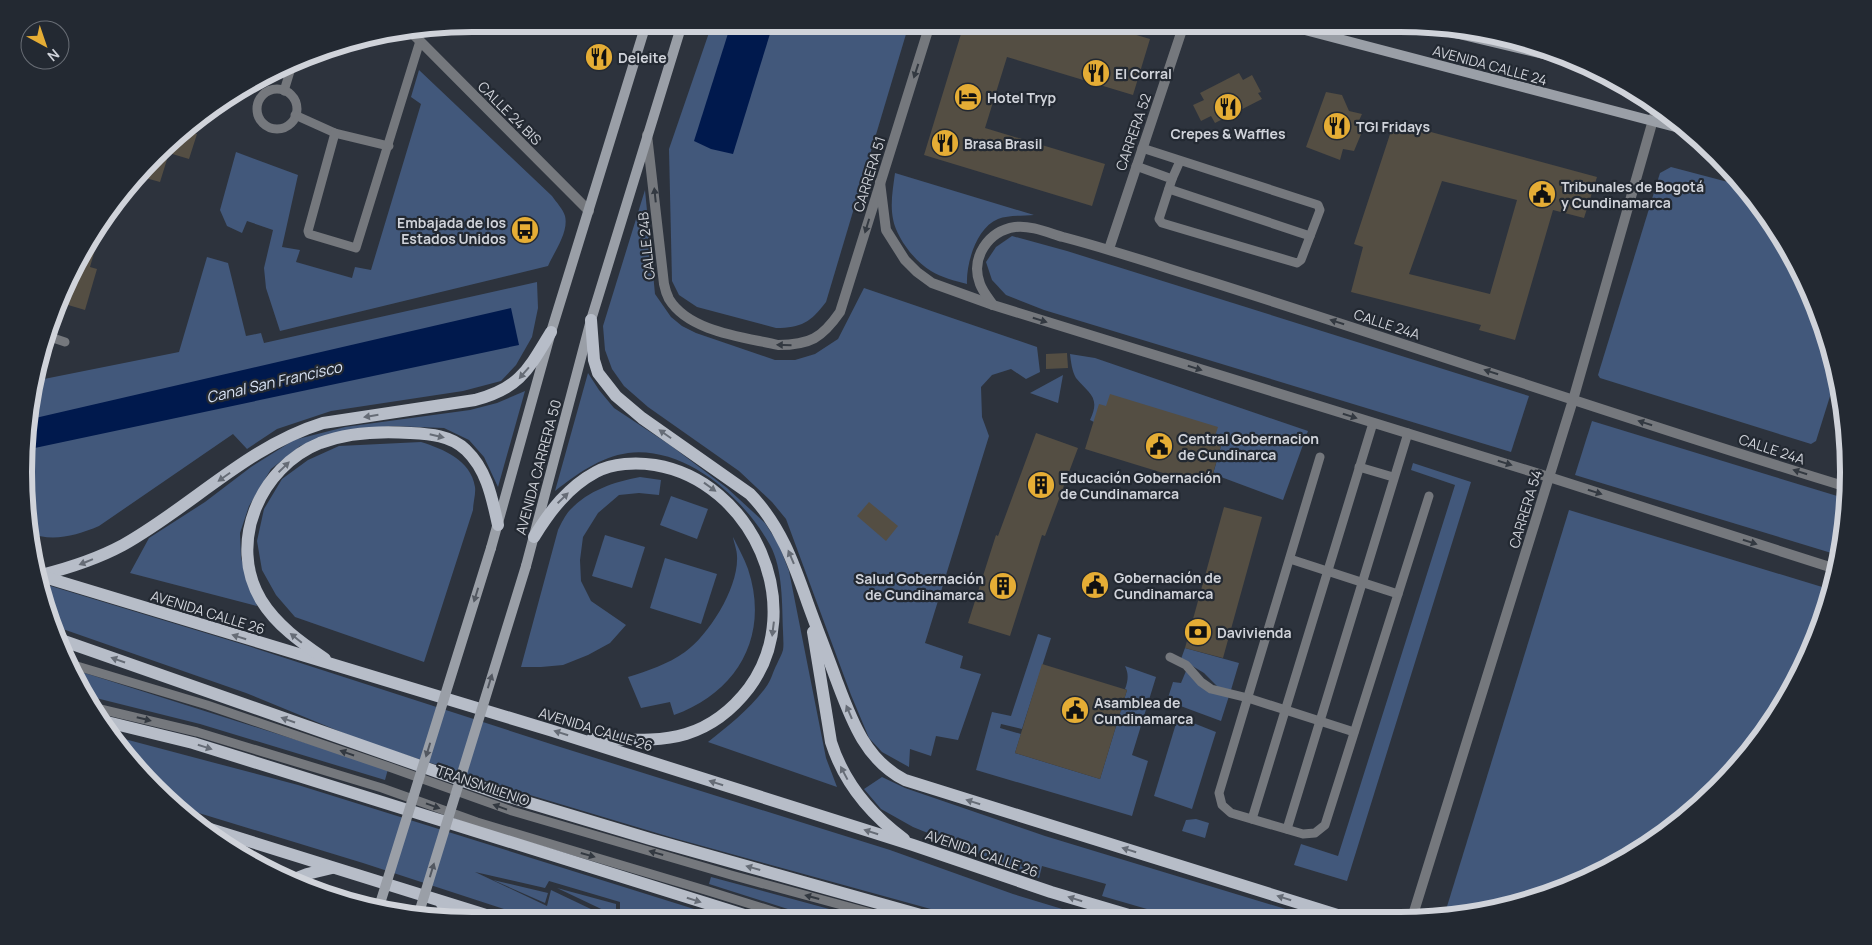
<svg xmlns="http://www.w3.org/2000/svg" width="1872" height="945" font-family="Manrope,sans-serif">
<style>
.green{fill:#42587b}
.water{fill:#00194d}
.building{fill:#544e43;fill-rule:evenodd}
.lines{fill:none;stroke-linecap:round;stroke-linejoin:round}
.lane{stroke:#75787d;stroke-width:9}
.street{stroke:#75787d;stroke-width:10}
.secondary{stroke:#9a9fa7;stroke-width:10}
.primary{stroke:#b7bdc8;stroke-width:12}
.secondary-bridge{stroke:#9a9fa7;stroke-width:10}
.oneway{fill:#333941}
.oneway2{fill:#666c76}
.oneway3{fill:#535861}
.labels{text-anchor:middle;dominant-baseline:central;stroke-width:4.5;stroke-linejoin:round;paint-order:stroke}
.poi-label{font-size:14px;font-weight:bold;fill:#d0d3da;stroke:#232932;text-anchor:start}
.street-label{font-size:14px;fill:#d0d3da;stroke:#232932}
.water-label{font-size:15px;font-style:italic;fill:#d8e2f4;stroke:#232932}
.rim{fill:none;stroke:#d0d3da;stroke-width:6}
</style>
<rect width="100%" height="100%" fill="#2d333d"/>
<g class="green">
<path d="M712,24H909L826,302C811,322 801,328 776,328L697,307L679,295L672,281L669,149Z"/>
<path d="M419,70L552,196C556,202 563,209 565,216C569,232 554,252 548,266L280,331L266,288L264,268L273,230L247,221L242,233L227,226L220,210L236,152L298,175L282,247L300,250L296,262L352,278L355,267L371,270L421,104L411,97Z"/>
<polygon points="1671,167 1743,186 1788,248 1824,328 1836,377 1816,441 1811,444 1600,378 1598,375 1660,173"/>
<path d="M895,173L1034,215C1023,216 1008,215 998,219C976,228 966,264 967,284C955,281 941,277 931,271C915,262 896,237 893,219C890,204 893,188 895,173Z"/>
<polygon points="645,190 655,294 671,317 682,326 696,333 775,360 795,360 815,354 838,339 864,288 1037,347 1040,372 1026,379 1011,369 992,375 981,387 982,417 989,436 925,643 963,656 960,668 981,674 958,740 936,736 931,756 910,749 909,767 882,752 869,738 851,695 786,519 772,502 739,471 648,407 624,386 612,369 605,350 603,326"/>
<polygon points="1012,236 1067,251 1529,396 1511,452 1044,310 1006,295 992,280 986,262 996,247"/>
<path d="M207,257L228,263L246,336L261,333L264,343L537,282L538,308L532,337L516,365L501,381L463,391L331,411L277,429L247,449L233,434L99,526C75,536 53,542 28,533L34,381L179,352Z"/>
<path d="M1070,354L1095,358L1308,431L1283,500L1213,474L1223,439L1106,406L1094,422L1090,420C1101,397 1089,394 1076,378C1072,371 1071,362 1070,354Z"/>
<path d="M588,373L599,390L614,408L670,445L727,488L765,523L779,545L789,571L826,758L837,787L708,742C728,726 750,709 766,687C771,681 773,671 777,664C779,659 782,654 783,650C784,644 783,637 783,631C782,604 783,569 770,545C744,498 686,446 628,453C600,457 577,474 555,491Z"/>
<polygon points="1063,375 1058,403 1030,393"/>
<polygon points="525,391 498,487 484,457 469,440 444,428 392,426 345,431 300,446 271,469 249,506 240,533 241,558 257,606 130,573 149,538 205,502 251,467 294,440 345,427 470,410 497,403"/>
<polygon points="1592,421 1847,499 1838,555 1575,475"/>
<path d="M421,442C443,449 471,460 475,487C476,494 473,503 473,510L424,662L295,617L276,595L262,570L257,541L264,509L282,479L308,460L339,446Z"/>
<polygon points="1413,463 1471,482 1347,881 1294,865 1301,844 1338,856 1455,485 1411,470"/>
<path d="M640,477L661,480L659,495L639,493L619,495L598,513L583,537L580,560L581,581L591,601L626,625L610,643L588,655L563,665L541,667H521L558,530C561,524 565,515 570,510C589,490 614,482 640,477Z"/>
<polygon points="671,496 708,509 697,539 660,525"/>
<polygon points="1569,510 1832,590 1802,671 1737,768 1672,829 1571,887 1458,917 1445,913"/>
<polygon points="605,535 645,547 632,588 592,576"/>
<path d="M733,537C738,547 744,558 748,569C770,635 738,692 674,715L670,702L641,708L628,677C648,671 668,664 685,652C709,635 739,587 737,556C737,550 734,543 733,537Z"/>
<polygon points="665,558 717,574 701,624 650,608"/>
<polygon points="44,584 245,645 557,746 890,850 1013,894 1092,918 967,919 670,837 530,795 363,741 246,693 57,627"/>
<path d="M1038,634L1051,638L1022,729L1001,724L1000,728L1021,734L1015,753L1100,779L1127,690L1125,689C1128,681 1129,674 1125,666L1156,677L1132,755L1148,761L1132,816L976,770L992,712L1011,716Z"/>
<polygon points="1185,648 1239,663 1231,690 1218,687 1204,673 1181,659"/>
<polygon points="69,668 388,769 385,780 200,724 88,696"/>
<polygon points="1186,671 1229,696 1221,721 1167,701 1173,682 1181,683"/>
<polygon points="1178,717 1216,732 1192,809 1154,796"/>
<polygon points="117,737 298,785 726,919 620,920 620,902 549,881 545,888 475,872 547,906 551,890 593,910 597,920 538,920 363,863 179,807 155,790"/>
<polygon points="882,777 905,788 1045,836 1315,918 1178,918 1102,896 1106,884 1042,866 1039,878 913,827 881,809 864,789"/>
<polygon points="1196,819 1209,823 1205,838 1182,831 1186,820"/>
<polygon points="711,877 866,919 819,919 709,884"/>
<polygon points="493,880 548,893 545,903"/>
<polygon points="557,888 616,904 616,916"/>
</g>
<g class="water">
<polygon points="731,24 773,24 733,154 711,149 694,141"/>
<polygon points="511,308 519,345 30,449 31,419"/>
</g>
<g class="building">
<polygon points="964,24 1099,24 1150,39 1133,95 1007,57 985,128 1105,164 1092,206 924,155"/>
<polygon points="1239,73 1243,80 1252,75 1261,92 1258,93 1262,99 1215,123 1211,116 1201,121 1193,105 1204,100 1200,93"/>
<polygon points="1326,92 1342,95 1349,111 1362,114 1357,125 1364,127 1354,151 1343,149 1340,160 1306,147"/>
<path d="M1394,122L1597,177L1584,218L1553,210L1515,340L1479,330L1481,325L1351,292L1363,247L1354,244ZM1442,181L1517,200L1490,294L1409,274Z"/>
<polygon points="186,131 197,134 189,159 169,153 160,182 142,177"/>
<polygon points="92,236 98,239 90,267 97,269 85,310 58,302"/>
<polygon points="1067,353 1068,368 1046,369 1046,354"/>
<polygon points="1110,394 1218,427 1215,436 1223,439 1212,477 1202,474 1199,484 1085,449 1099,404 1106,406"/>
<polygon points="1036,433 1078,448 1045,536 1042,535 1010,636 968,623 996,535 998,536"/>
<polygon points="869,502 898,526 886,541 857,516"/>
<polygon points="1224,507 1262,517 1223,658 1185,648"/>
<polygon points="1042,664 1127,690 1100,779 1015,753"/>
</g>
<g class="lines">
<g class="lane">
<circle cx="277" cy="109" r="20"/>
<polyline points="284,91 291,68"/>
<polyline points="295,115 335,133 389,146"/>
<polyline points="335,133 308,231 309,234 356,248 420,41"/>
<polyline points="1136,166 1172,179 1159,219 1162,223 1297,263 1301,260 1320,210 1318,205 1142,148"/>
<polyline points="1172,179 1180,161"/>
<polyline points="1169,189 1310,236"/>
<polyline points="47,336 65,342"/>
<polyline points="1320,457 1219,793 1222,805 1231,813 1303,834 1315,833 1325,825 1429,496"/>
<polyline points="1359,467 1393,477"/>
<polyline points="1290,559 1398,594"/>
<polyline points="1170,657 1186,665 1201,682 1211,689 1248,698 1354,732"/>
<polyline points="67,663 207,705 389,767 512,811 731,875 893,919"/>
<polyline points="96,708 197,732 382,788 477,822 705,890 798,919"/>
<polyline points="1252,819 1373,423"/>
<polyline points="1287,829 1408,433"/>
</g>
<g class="street">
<polyline points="413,34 589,211"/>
<path d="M647,135L664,284C665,289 667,295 669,299C689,332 744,337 778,345C810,345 822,338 840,312L930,24"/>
<polyline points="880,182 886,230 905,260 917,272 932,283 993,305 1549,477 1836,569"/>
<polyline points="1109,249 1184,24"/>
<path d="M993,305C989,299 983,292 980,284C970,258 988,231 1015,227C1031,225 1049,233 1063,237C1109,249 1154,264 1199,278C1415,346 1630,421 1847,487"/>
<polyline points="1412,918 1573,400 1657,106"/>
</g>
<g class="secondary">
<polyline points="1286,25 1687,130"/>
<polyline points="1421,25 1577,62"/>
<polyline points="491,548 551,332 646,24"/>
<polyline points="526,566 591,320 682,24"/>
</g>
<g class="primary">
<path d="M591,320L594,360L598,373L616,396L642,418L750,494C781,526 794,564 808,604C817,629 827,654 836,679C851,719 865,760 905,780L1347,918"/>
<path d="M534,537C550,511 568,487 596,472C613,463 636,462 655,465C752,481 809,607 749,688C733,709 712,726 686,734C656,743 623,739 592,739"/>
<path d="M41,575C69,568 97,559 123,545C191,507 248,446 323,423L475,400C520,388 528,370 551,332"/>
<polyline points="41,576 553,731 913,845 1051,892 1139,918"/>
<path d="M813,632L831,742C844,783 870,814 904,839"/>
<polyline points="61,640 506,796 650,839 935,919"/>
<path d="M325,659C302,643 277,626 261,600C227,543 260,467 320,443C347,433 381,431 410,433C429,434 451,435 466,450C487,470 492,498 498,525"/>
<polyline points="107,722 193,743 757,919"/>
<polyline points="210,829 502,920"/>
<polyline points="289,881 307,874 332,868"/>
<polyline points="442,904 462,920"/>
</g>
<g class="secondary-bridge">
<polyline points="378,910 491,548"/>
<polyline points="418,916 526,566"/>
</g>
</g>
<defs><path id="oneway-solid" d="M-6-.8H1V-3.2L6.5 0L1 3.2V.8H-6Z" transform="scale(1.25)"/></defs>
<g class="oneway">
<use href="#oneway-solid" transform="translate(916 71) rotate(108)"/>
<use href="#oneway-solid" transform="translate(655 195) rotate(-96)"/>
<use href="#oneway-solid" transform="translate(867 226) rotate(107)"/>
<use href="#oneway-solid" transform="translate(1040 320) rotate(17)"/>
<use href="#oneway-solid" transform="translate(1337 322) rotate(-162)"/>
<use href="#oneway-solid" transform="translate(784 345) rotate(-179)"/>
<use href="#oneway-solid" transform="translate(1195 368) rotate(17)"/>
<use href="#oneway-solid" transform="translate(1491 372) rotate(-162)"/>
<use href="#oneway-solid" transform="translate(1350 416) rotate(17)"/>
<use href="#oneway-solid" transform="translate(1645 423) rotate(-162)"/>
<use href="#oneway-solid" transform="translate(1505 463) rotate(17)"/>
<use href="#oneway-solid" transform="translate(1800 472) rotate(-162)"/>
<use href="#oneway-solid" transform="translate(1595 492) rotate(18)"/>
<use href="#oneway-solid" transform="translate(1750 542) rotate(18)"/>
<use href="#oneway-solid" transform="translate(144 719) rotate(14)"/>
<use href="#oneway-solid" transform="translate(347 753) rotate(-161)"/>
<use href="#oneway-solid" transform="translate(433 806) rotate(20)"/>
<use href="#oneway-solid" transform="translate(500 807) rotate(-160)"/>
<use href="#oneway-solid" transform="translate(656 853) rotate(-164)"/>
<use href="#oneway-solid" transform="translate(588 855) rotate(16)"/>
<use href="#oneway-solid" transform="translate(812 897) rotate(-165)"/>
</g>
<g class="oneway2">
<use href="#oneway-solid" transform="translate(524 373) rotate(131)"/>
<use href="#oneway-solid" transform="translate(371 416) rotate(171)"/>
<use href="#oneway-solid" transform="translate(665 434) rotate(-145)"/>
<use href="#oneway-solid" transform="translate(437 436) rotate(13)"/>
<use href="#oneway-solid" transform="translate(284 467) rotate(-44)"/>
<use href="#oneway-solid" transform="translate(224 477) rotate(145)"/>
<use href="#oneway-solid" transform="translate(710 487) rotate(36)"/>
<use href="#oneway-solid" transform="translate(563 498) rotate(-44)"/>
<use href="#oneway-solid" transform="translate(791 557) rotate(-113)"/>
<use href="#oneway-solid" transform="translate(86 562) rotate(158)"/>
<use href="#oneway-solid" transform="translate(773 629) rotate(97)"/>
<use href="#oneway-solid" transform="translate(239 637) rotate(-163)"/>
<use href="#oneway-solid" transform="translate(296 638) rotate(-141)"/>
<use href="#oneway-solid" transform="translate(118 660) rotate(-161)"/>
<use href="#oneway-solid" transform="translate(849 712) rotate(-113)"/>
<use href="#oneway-solid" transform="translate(288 720) rotate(-161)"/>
<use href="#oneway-solid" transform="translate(561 733) rotate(-162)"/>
<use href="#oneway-solid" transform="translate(205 747) rotate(17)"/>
<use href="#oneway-solid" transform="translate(844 773) rotate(-118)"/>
<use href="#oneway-solid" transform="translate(716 783) rotate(-162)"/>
<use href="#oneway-solid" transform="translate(973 802) rotate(-163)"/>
<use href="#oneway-solid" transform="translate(871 832) rotate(-162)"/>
<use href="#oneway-solid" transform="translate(1129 850) rotate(-163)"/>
<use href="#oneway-solid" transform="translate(753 868) rotate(-164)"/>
<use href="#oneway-solid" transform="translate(1284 898) rotate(-163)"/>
<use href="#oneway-solid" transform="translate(1075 899) rotate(-163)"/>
<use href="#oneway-solid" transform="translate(694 900) rotate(17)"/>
</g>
<g class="oneway3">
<use href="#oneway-solid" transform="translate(476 595) rotate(107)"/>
<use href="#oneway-solid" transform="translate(490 681) rotate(-73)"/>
<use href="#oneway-solid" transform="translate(428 750) rotate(107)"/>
<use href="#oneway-solid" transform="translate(432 870) rotate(-73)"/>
</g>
<defs>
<symbol id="restaurant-disc" viewBox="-11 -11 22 22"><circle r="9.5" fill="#e5ad35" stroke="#232932"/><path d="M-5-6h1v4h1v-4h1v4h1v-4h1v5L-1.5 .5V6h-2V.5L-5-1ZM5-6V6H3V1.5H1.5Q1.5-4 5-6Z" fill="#111"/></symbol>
<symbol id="hotel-disc" viewBox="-11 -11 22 22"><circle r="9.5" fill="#e5ad35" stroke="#232932"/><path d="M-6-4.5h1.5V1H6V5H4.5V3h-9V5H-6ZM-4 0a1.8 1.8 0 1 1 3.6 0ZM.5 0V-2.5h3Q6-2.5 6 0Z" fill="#111"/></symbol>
<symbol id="civic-disc" viewBox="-11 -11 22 22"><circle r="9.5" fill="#e5ad35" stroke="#232932"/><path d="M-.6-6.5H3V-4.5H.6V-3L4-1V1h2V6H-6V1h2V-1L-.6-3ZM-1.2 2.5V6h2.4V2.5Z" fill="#111"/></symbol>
<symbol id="bus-disc" viewBox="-11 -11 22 22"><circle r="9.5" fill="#e5ad35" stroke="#232932"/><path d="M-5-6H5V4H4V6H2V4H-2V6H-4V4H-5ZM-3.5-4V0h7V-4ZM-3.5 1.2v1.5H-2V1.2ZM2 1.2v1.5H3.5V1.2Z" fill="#111"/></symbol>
<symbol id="building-disc" viewBox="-11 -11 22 22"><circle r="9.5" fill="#e5ad35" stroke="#232932"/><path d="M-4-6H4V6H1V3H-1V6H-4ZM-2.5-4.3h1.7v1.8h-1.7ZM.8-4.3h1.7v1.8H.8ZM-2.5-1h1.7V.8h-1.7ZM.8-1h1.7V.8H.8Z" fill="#111"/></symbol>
<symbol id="bank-disc" viewBox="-11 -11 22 22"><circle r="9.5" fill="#e5ad35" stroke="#232932"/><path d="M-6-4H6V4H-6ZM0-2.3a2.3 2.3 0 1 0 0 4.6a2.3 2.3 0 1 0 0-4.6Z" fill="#111"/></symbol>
</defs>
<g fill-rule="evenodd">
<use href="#restaurant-disc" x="583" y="41" width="32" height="32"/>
<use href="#restaurant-disc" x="1080" y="57" width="32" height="32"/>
<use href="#hotel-disc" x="952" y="81" width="32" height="32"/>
<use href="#restaurant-disc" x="1212" y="91" width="32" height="32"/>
<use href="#restaurant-disc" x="1321" y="110" width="32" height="32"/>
<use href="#restaurant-disc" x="929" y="127" width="32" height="32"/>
<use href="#civic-disc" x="1526" y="178" width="32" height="32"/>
<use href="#bus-disc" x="509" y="214" width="32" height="32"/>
<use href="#civic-disc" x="1143" y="430" width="32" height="32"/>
<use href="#building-disc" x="1025" y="469" width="32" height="32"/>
<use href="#civic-disc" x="1079" y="569" width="32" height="32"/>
<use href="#building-disc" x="987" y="570" width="32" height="32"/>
<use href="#bank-disc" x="1182" y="616" width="32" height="32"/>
<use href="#civic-disc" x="1059" y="694" width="32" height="32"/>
</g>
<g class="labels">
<g class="poi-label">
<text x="618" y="57">Deleite</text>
<text x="1115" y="73">El Corral</text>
<text x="987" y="97">Hotel Tryp</text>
<text x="1356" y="126">TGI Fridays</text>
<text x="1228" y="133" text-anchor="middle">Crepes &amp; Waffles</text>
<text x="964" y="143">Brasa Brasil</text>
<text x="1561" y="186">Tribunales de Bogotá<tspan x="1561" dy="16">y Cundinamarca</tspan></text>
<text x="506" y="222" text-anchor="end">Embajada de los<tspan x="506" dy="16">Estados Unidos</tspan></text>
<text x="1178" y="438">Central Gobernacion<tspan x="1178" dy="16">de Cundinarca</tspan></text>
<text x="1060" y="477">Educación Gobernación<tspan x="1060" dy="16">de Cundinamarca</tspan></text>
<text x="1114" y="577">Gobernación de<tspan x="1114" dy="16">Cundinamarca</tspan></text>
<text x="984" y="578" text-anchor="end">Salud Gobernación<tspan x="984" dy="16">de Cundinamarca</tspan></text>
<text x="1217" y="632">Davivienda</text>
<text x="1094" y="702">Asamblea de<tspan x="1094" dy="16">Cundinamarca</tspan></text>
</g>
<g class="street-label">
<text transform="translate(1490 65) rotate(15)">AVENIDA CALLE 24</text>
<text transform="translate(510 113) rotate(45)">CALLE 24 BIS</text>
<text transform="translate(1133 132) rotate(-71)">CARRERA 52</text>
<text transform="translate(869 174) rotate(-73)">CARRERA 51</text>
<text transform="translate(646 246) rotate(-96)">CALLE 24B</text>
<text transform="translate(1387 324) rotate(18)">CALLE 24A</text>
<text transform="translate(1772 449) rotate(18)">CALLE 24A</text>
<text transform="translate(538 467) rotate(-75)">AVENIDA CARRERA 50</text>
<text transform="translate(1525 509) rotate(-73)">CARRERA 54</text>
<text transform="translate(208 612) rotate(17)">AVENIDA CALLE 26</text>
<text transform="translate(596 729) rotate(17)">AVENIDA CALLE 26</text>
<text transform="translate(483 785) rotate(19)">TRANSMILENIO</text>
<text transform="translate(982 853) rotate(19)">AVENIDA CALLE 26</text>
</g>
<g class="water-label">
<text transform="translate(274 382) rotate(-13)">Canal San Francisco</text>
</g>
</g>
<path d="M0 0H1872V945H0ZM472 32H1400A440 440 0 0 1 1840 472V472A440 440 0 0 1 1400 912H472A440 440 0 0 1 32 472V472A440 440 0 0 1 472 32Z" fill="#232932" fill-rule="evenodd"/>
<path class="rim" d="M472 32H1400A440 440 0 0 1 1840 472V472A440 440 0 0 1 1400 912H472A440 440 0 0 1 32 472V472A440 440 0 0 1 472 32Z"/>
<g transform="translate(45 45) rotate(140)"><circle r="24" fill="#232932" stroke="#686d75"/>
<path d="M0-4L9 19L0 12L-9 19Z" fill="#e5ad35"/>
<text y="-8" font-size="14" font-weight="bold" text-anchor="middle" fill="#d0d3da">N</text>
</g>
</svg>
